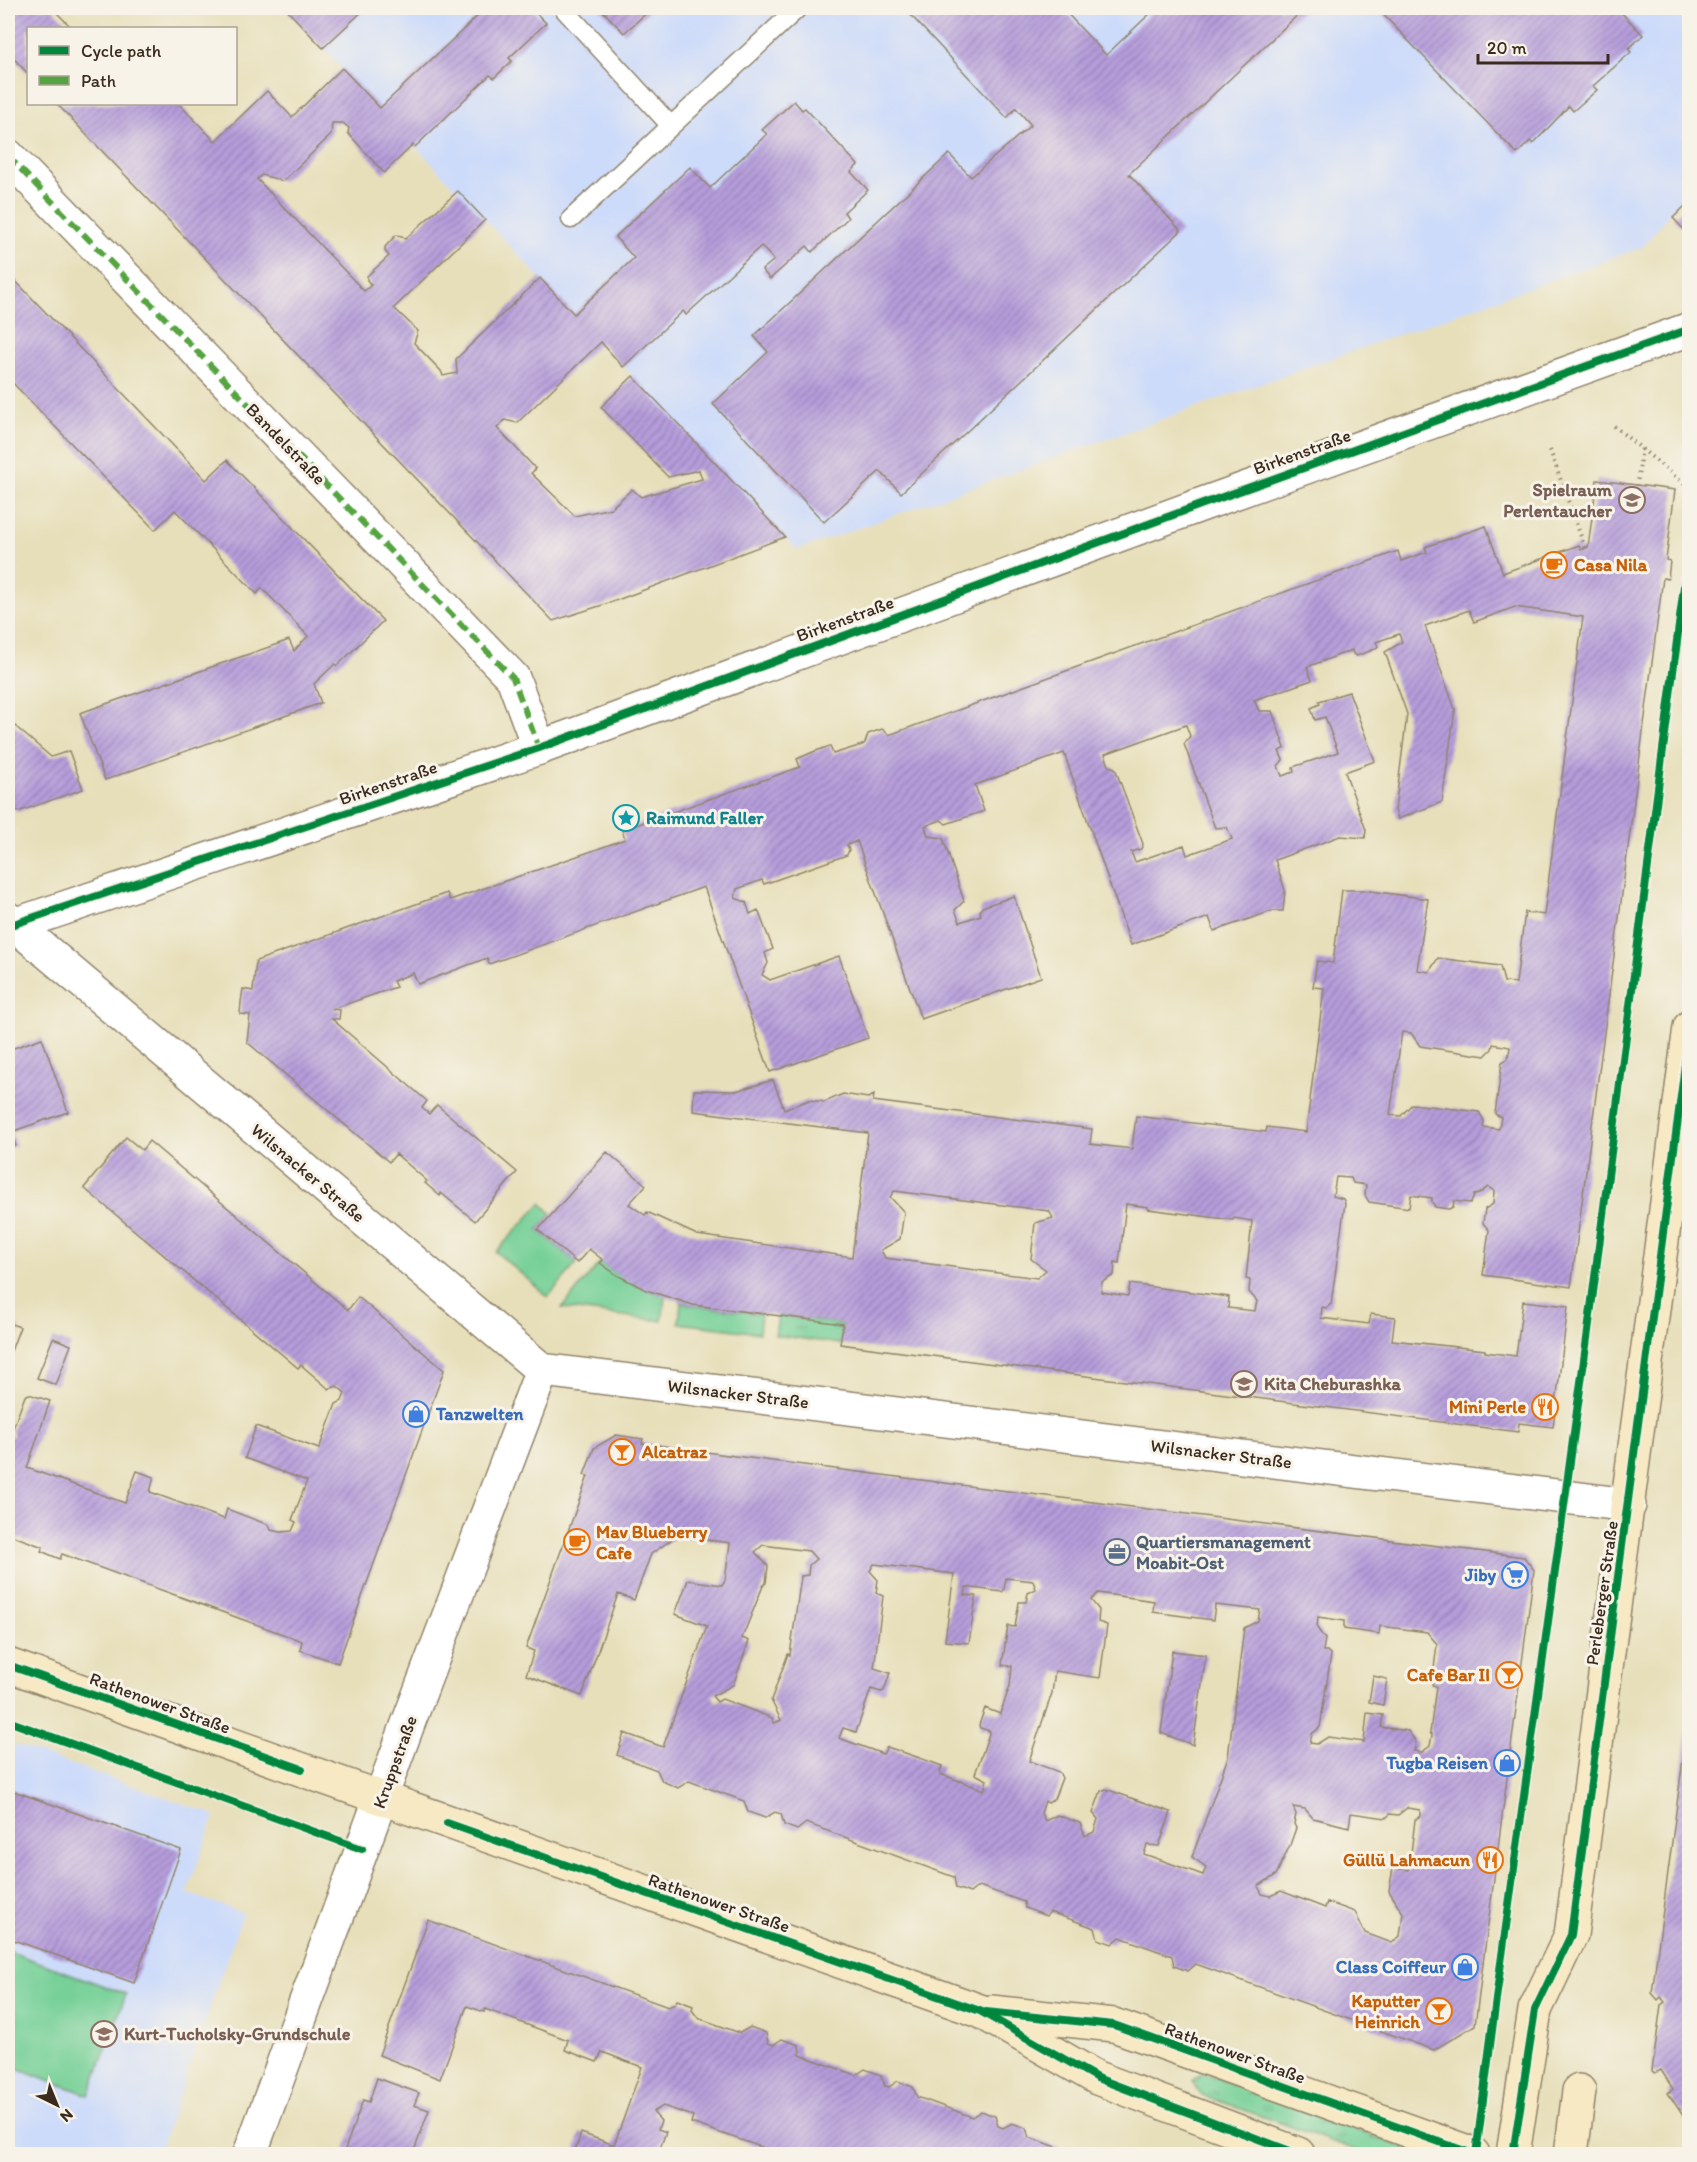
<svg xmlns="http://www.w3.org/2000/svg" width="1697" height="2162" font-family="Itim,sans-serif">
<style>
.built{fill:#cddbfa}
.grass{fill:url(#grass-tufts);stroke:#587d5a;stroke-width:1.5}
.garden{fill:#76d097;stroke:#587d5a;stroke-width:1.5}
.building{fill:url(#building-hatch);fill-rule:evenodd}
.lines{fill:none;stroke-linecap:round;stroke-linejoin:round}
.lane-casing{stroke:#91846c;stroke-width:21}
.street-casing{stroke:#91846c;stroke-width:36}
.secondary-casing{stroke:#91846c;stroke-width:36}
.path{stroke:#91846c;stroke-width:4;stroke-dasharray:1.5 4.5;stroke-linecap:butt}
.lane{stroke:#fff;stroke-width:18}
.street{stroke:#fff;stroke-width:33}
.secondary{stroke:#f6e9c3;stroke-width:33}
.quiet{stroke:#54a441;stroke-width:6;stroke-dasharray:12 6;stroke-linecap:butt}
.cycleway-casing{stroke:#f7f3e8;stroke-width:11}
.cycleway{stroke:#00873e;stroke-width:8}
.labels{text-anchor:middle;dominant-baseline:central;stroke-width:6;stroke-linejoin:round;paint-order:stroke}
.street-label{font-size:18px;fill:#3b2a1e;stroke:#f7f3e8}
.education-label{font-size:18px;font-weight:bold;fill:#785e54;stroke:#f7f3e8;text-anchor:start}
.food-label{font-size:18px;font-weight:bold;fill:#c56008;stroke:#f7f3e8;text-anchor:end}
.culture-label{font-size:18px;font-weight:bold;fill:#0d838f;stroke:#f7f3e8;text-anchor:start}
.shop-label{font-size:18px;font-weight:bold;fill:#366cbe;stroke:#f7f3e8;text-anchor:end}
.service-label{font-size:18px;font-weight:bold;fill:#4e5e75;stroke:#f7f3e8;text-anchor:start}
</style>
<defs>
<pattern id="grass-tufts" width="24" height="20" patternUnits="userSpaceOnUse" patternTransform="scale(1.5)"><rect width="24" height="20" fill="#76d097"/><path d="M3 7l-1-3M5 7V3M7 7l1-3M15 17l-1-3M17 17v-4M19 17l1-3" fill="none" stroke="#62a97b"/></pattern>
<pattern id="building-hatch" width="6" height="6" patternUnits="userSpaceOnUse" patternTransform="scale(1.5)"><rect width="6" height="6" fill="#b69ddc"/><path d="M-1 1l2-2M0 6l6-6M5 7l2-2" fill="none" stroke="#9580b2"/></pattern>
</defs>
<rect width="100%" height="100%" fill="#f7f3e8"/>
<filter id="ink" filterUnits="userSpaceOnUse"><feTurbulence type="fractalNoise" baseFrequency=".0167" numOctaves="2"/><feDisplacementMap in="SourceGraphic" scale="12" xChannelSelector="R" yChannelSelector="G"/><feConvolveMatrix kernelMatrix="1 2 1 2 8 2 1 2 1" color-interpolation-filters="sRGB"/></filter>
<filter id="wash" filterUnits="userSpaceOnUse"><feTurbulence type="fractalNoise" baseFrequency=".008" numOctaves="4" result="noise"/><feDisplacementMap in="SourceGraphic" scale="24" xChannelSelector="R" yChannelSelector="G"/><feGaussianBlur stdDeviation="1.35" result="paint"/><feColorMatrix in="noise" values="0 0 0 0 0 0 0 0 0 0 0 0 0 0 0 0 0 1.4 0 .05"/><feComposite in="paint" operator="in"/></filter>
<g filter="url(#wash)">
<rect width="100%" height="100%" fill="#e7dfba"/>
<g class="built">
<polygon points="285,8 1689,8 1689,188 1643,247 797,550"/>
<polygon points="8,1742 215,1815 187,1893 243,1913 158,2154 8,2154"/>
</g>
<g class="grass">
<polygon points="778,1316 843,1324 840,1344 775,1335"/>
<polygon points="1203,2073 1422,2154 1367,2154 1199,2094 1193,2081 1196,2077"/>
</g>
<g class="garden">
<polygon points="541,1203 552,1214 538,1230 577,1263 548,1297 496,1252"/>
<path d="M600,1263C621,1278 641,1289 665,1296L662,1321L562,1308Z"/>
<polygon points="681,1302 693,1305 761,1314 759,1333 679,1323"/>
<polygon points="8,1951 126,1994 89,2095 8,2065"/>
</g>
<g id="blocks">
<g class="building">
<polygon points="8,8 52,8 72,28 28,28 28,74 8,52"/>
<polygon points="285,8 366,8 323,48"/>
<polygon points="486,8 531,8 546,23 509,58 512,61 494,78 490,75 415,147 413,145 384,173 348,133 349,128 343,123 332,123 331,135 283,181 262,175 257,179 364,291 371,285 367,280 367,276 389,256 385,251 385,247 396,235 402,236 405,239 458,191 485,220 394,308 418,331 414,343 441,371 443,376 457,373 456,359 540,278 574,314 634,258 615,237 690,167 710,188 767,134 762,130 794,101 802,110 805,108 858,165 851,172 868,190 844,212 848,218 812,252 807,246 770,279 762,270 774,260 761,246 686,315 683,311 623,367 601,342 517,423 505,420 497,428 536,469 531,473 575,516 611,508 632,489 641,497 702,479 699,470 668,477 601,407 633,376 785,537 612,602 553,621 57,104 179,104 215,141 267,91 292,117 342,68 380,108"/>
<polygon points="600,8 652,8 624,33"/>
<polygon points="904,8 1062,8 1106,55 1156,8 1305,8 1129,174 1181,231 901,493 880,471 824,522 713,404 768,352 754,336 949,154 971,177 1031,125 1016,108 1007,118"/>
<polygon points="1377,8 1617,8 1643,35 1628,49 1631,52 1593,86 1597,90 1573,111 1569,106 1533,144 1530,141 1517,154"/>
<polygon points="1689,202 1689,235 1673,218"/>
<polygon points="8,273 206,480 227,460 383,621 337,666 335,664 314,684 321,703 105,780 80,713 289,640 294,651 308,636 262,588 257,594 175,510 155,530 8,378"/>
<path d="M1597,480L1675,490L1666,560L1670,561L1668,579L1663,578L1571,1287L1483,1275L1489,1230L1483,1223L1485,1209L1493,1204L1494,1191L1488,1187L1479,1194L1474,1195L1473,1199L1470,1203L1454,1201L1453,1207L1449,1209L1435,1207L1432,1202V1198L1411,1195L1409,1208L1369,1202L1365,1195L1366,1185L1353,1183L1351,1178L1336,1177L1333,1196L1343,1199L1345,1203L1331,1304L1326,1308L1322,1307L1321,1318L1369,1324L1371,1314L1395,1317L1392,1340L1485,1350V1352L1516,1356L1523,1301L1568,1306L1553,1427L1519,1423L1518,1432L840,1344L843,1324L693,1305L646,1290L617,1275L600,1263L603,1260L589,1249L577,1263L538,1230L607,1152L646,1185L629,1204L645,1215L647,1212L697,1235L852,1257L868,1133L693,1111L694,1090L736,1091L773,1080L784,1109L809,1100L825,1102L843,1094L868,1098L874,1095L873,1101L1092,1129L1090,1144L1132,1149L1136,1116L1266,1132L1267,1127L1306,1132L1324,988L1313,987L1317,961L1333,963L1342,890H1364L1428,899L1417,970L1429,972L1438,958L1500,966L1504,982L1516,983L1525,912L1544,915L1583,617L1515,607L1474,622L1469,610L1425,626L1455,709L1442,802L1398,819L1395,810L1407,714L1385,652L1402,642L1399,634L1376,642L1378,646L1375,649L1357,656L1353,654L1352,650L1307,667L1312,680L1254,700L1259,711H1272L1285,748L1279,751L1283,760L1278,766L1282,776L1294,772L1293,767L1338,752L1325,717L1315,720L1311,708L1320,704L1319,701L1349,692L1375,761L1345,772L1366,830L1365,838L1340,836L1275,860L1285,890L1283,911H1272L1214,931L1209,917L1131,945L1064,753L975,785L984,811L946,824L941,820L925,826L928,836L943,838L964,901L955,910L960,922L981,915L980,911L982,907L1014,896L1041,977L921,1019L857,841L847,845L849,850L847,855L764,884L762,880L737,889L735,898L746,902L750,914L758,910L773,949L765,953L768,963L762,975L770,980L839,956L868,1038L770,1072L704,887L489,964L487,958L418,984L413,973L393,981L396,987L332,1009L340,1010L339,1019H332L427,1101L422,1108L429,1114L437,1105L517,1172L475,1221L441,1193L440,1196L425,1183L427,1181L396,1154L389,1162L247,1042L250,1015L240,1014L241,1002L243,989L253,991L256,961L447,893L450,900L592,851L625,839L622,830L800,767L797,759L813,752L830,746L833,754L862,745L865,743L868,734L882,729L889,735L1398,551L1401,561L1427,552L1425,547L1486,526L1503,573L1579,545L1581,550L1588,547ZM1186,725L1190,736L1184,744L1215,828L1227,827L1232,839L1187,855L1184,845L1135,862L1131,852L1141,849L1143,844L1115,768L1109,766L1105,754ZM1402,1032L1411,1033L1420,1046L1485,1056L1492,1049L1493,1044L1510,1047L1508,1059L1502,1062L1495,1114L1501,1117L1499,1129L1483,1127L1484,1121L1479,1112L1412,1104L1401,1116L1390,1115ZM894,1191L1049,1211L1053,1218L1035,1223L1031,1259L1046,1270L1037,1278L885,1258L881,1250L900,1239L904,1212L890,1197ZM1126,1204L1148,1207V1209L1233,1220L1234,1218L1252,1221L1246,1279L1250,1280L1249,1292L1257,1301L1255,1311L1228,1308L1229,1297L1130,1284L1128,1296L1101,1292L1102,1282L1114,1275L1115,1262L1119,1263Z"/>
<polygon points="8,720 51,757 69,751 83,789 18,812 8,803"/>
<polygon points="42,1038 68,1112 11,1132 16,1146 8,1148 8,1050"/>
<polygon points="126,1137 142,1150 149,1141 348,1310 358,1297 444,1370 338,1663 300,1650 302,1641 62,1554 60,1559 41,1551 43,1547 8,1534 8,1438 14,1436 12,1431 25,1396 29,1394 50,1401 27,1468 125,1503 137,1471 154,1477 150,1492 224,1519 227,1509 269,1525 271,1530 281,1532 292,1531 296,1522 292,1520 307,1481 245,1458 256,1426 319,1449 336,1404 342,1401 345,1393 337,1386 329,1389 301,1365 298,1368 84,1188"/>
<polygon points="8,1323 20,1327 8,1359"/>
<polygon points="53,1338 71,1345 56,1385 37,1378"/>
<path d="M616,1435L643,1439L642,1443L742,1457L1524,1557L1534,1570L1475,2025L1434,2050L1196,1964L1188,1971L1174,1966L1172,1956L1120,1937L1112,1944L1098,1939L1095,1928L1050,1912L1046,1916L1025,1908L1024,1902L979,1886L970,1893L956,1888L954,1877L806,1823L797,1830L784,1825L781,1814L775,1812L765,1818L748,1812L744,1801L689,1781L678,1788L662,1781L657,1770L617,1755L624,1733L663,1747L707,1626L675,1614L688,1580L722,1585L725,1580L730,1543L677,1536L651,1554L634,1600L618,1594L582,1696L526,1675L534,1651L526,1648L588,1476L584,1475L594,1448ZM763,1545L809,1551L816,1559L809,1565L808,1575L801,1576L790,1655L788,1654L771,1700L781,1720L774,1723L772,1718L722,1699L717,1702L712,1696L733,1685L749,1641L742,1638L763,1586L766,1583L768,1566L755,1552ZM874,1564L954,1574L945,1641L969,1643L976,1596L965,1595L966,1587L1002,1592L1004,1590L1006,1578L1033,1581L1036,1589L1028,1593L1026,1602H1019L1015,1627L1008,1626L1002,1665L1012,1666L1010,1686L1000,1714L985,1708L979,1725L980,1728L990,1731L975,1774L987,1780L984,1790L940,1774L942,1766L914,1756L887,1747L883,1754L839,1738L843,1728L856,1732L871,1689L881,1692L884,1691L890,1673L874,1668L883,1596L876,1593L878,1580L870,1571ZM1098,1593L1154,1601L1153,1612L1213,1620L1215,1605L1260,1610L1258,1621L1244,1628L1228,1757L1192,1857L1206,1867L1203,1875L1144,1854L1147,1845L1159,1846L1171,1812L1106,1789L1101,1791L1093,1813L1098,1819L1094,1832L1085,1836L1080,1823L1057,1815L1045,1821L1041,1813L1045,1801L1048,1803L1054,1799L1062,1778L1059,1772L1029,1761L1052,1693L1055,1671L1100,1678L1107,1625L1098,1622L1099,1610L1091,1600ZM1318,1617L1344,1621V1629L1379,1634L1380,1626L1427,1632L1437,1644L1432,1685L1436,1686L1430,1733L1432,1735L1430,1746L1422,1752L1414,1751L1416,1742L1408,1731L1381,1727L1383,1715L1367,1713L1364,1742L1328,1737L1317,1744L1310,1743L1312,1734L1320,1727L1331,1655L1327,1651H1323L1325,1639L1317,1628ZM1293,1807L1305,1809L1313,1818L1349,1827L1351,1813L1386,1818L1390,1814L1398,1815L1407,1808L1420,1810V1816L1415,1820L1409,1870L1393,1868L1389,1891L1403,1913L1400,1936L1392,1943L1365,1933L1355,1912L1327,1902L1325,1908L1281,1891L1270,1896L1262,1894L1258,1886L1276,1875L1290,1845L1296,1828L1294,1824L1296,1814Z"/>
<polygon points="1172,1651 1206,1655 1193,1745 1161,1733"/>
<polygon points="1373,1676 1387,1679 1383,1705 1369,1702"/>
<polygon points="1688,1721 1689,1721 1689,2125 1668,2093 1673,2089 1661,2070 1655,2073 1652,2071 1661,2005 1665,2002 1661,1997 1658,2000 1652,1993"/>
<polygon points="8,1789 181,1850 134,1983 8,1938"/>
<polygon points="428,1920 668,2007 675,2004 677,2000 693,2006 692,2010 698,2018 740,2033 750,2027 766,2033 768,2043 773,2045 782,2039 799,2045 800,2055 856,2075 865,2069 881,2075 885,2086 889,2087 898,2081 913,2087 917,2097 972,2117 981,2111 995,2116 998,2126 1003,2128 1012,2123 1026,2128 1029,2137 1076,2154 782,2154 691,2123 693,2116 663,2106 653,2112 661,2121 658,2129 666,2132 658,2154 574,2154 581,2133 614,2145 642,2067 602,2052 597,2062 565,2050 568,2040 485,2009 484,2012 467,2006 440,2079 379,2055"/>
<polygon points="377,2078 419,2093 414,2105 429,2110 413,2154 349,2154 350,2151 345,2149 363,2100 369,2102"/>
</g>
</g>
</g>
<g filter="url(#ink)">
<use href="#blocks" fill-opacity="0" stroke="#91846c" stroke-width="1.5"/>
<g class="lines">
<defs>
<g id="lane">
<polyline points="563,8 671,126"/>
<polyline points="571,219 798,8"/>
</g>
<g id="street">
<polyline points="8,156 513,678 539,748"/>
<polyline points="8,919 542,1370 1629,1505"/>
<polyline points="8,927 539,748 1203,504 1690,329"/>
<polyline points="250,2154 409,1721 542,1370"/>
</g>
<g id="secondary">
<polyline points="8,1665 980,2011 1097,2078 1298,2154"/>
<polyline points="991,2012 1114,2025 1473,2154"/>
<polyline points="1513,2154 1535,2010 1571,1935 1690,1027"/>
<polyline points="1571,2154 1579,2091"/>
</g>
</defs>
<use href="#lane" class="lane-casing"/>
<use href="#street" class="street-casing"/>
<use href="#secondary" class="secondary-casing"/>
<g class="path">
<polyline points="1614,426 1689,488"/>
<polyline points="1550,450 1585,548"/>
<polyline points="1637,486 1642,448"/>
</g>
<use href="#lane" class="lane"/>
<use href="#street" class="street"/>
<use href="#secondary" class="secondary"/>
<polyline class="quiet" points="8,156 513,678 539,748"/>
<defs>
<g id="cycleway">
<polyline points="14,924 539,748 1203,504 1690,329"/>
<polyline points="8,1665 302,1769"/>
<polyline points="8,1721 362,1849"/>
<polyline points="447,1823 980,2011 1097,2078 1298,2154"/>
<polyline points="986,2012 1114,2025 1473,2154"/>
<polyline points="1476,2154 1496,1999 1588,1331 1690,540"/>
<polyline points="1513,2154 1535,2010 1571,1935 1690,1027"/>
</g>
</defs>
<use href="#cycleway" class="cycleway-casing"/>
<use href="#cycleway" class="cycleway"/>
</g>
</g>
<defs>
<symbol id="school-ring" viewBox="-11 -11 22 22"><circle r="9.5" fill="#f7f3e8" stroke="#8d6e63" stroke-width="1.5"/><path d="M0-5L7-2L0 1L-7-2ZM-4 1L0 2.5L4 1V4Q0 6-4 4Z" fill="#8d6e63"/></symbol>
<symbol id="cafe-ring" viewBox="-11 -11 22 22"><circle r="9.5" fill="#f7f3e8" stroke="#e8710a" stroke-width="1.5"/><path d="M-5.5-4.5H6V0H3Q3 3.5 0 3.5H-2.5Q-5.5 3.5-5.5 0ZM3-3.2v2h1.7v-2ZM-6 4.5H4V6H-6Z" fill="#e8710a"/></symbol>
<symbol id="sight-ring" viewBox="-11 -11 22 22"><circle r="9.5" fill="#f7f3e8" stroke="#0f9aa8" stroke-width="1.5"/><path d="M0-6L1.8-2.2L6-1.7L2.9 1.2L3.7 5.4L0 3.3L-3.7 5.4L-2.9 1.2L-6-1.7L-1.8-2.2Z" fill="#0f9aa8"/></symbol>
<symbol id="restaurant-ring" viewBox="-11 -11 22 22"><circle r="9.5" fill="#f7f3e8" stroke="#e8710a" stroke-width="1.5"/><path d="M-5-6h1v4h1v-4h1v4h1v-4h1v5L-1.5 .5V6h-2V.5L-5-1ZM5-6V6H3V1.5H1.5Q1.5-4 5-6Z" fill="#e8710a"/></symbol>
<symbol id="shop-ring" viewBox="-11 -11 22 22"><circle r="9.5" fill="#f7f3e8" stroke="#3f7fe0" stroke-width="1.5"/><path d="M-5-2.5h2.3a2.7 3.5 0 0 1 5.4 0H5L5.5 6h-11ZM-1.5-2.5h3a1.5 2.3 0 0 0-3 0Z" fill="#3f7fe0"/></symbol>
<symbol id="bar-ring" viewBox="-11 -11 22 22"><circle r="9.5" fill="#f7f3e8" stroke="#e8710a" stroke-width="1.5"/><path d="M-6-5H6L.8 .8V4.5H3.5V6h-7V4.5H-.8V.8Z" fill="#e8710a"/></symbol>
<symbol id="office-ring" viewBox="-11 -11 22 22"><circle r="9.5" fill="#f7f3e8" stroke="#5c6f8a" stroke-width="1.5"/><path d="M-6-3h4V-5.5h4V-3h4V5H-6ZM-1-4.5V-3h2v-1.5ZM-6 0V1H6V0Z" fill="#5c6f8a"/></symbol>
<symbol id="supermarket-ring" viewBox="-11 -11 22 22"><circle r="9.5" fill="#f7f3e8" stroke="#3f7fe0" stroke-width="1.5"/><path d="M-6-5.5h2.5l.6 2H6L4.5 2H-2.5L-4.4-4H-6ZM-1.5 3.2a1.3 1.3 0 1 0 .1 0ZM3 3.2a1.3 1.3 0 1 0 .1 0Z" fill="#3f7fe0"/></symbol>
</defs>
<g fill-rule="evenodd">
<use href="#school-ring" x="1617" y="485" width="30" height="30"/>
<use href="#cafe-ring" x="1539" y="550" width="30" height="30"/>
<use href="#sight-ring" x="611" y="803" width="30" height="30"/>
<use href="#school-ring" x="1229" y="1369" width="30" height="30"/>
<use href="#restaurant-ring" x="1530" y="1392" width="30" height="30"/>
<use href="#shop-ring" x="401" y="1399" width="30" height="30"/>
<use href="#bar-ring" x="607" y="1437" width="30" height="30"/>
<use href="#cafe-ring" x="562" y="1527" width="30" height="30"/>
<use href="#office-ring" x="1102" y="1537" width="30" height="30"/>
<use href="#supermarket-ring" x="1500" y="1560" width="30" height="30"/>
<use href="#bar-ring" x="1494" y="1660" width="30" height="30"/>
<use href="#shop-ring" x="1492" y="1748" width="30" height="30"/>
<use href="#restaurant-ring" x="1475" y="1845" width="30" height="30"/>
<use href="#shop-ring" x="1450" y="1952" width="30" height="30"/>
<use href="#bar-ring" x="1424" y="1996" width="30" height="30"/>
<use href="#school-ring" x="89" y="2019" width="30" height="30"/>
</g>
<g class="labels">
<g class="street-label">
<text transform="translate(286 444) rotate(46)">Bandelstraße</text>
<text transform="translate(1302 452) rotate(-20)">Birkenstraße</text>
<text transform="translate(845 619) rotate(-20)">Birkenstraße</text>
<text transform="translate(388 783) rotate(-19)">Birkenstraße</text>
<text transform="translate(308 1173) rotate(40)">Wilsnacker Straße</text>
<text transform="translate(738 1394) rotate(7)">Wilsnacker Straße</text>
<text transform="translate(1221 1454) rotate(7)">Wilsnacker Straße</text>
<text transform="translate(1602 1593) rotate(-82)">Perleberger Straße</text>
<text transform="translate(160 1703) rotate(20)">Rathenower Straße</text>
<text transform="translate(395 1762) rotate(-70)">Kruppstraße</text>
<text transform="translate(719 1903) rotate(19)">Rathenower Straße</text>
<text transform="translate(1235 2053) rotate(20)">Rathenower Straße</text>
</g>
<g class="education-label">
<text x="1612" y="490" text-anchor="end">Spielraum<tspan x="1612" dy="21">Perlentaucher</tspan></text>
<text x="1264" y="1384">Kita Cheburashka</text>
<text x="124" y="2034">Kurt-Tucholsky-Grundschule</text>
</g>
<g class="food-label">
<text x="1574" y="565" text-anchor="start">Casa Nila</text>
<text x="1526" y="1407">Mini Perle</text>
<text x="642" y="1452" text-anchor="start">Alcatraz</text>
<text x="596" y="1532" text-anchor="start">Mav Blueberry<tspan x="596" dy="21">Cafe</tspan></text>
<text x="1490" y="1675">Cafe Bar II</text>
<text x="1470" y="1860">Güllü Lahmacun</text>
<text x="1420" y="2001">Kaputter<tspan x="1420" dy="21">Heinrich</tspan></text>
</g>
<g class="culture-label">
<text x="646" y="818">Raimund Faller</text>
</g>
<g class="shop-label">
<text x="436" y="1414" text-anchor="start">Tanzwelten</text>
<text x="1496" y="1575">Jiby</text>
<text x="1488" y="1763">Tugba Reisen</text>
<text x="1446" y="1967">Class Coiffeur</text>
</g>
<g class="service-label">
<text x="1136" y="1542">Quartiersmanagement<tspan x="1136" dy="21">Moabit-Ost</tspan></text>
</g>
</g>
<rect width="1697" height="2162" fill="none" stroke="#f7f3e8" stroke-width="30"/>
<rect x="27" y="27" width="210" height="78" fill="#f7f3e8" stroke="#aca397" stroke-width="1.5"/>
<rect x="39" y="46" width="30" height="9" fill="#00873e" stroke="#aca397" stroke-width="1.5"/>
<text x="81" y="57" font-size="18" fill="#3b2a1e">Cycle path</text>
<rect x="39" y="76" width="30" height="9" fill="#54a441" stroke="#aca397" stroke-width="1.5"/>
<text x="81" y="87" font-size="18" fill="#3b2a1e">Path</text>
<g transform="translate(57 2105) rotate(137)" stroke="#f7f3e8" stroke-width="4.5" paint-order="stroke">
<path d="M0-4.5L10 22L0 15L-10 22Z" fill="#3b2a1e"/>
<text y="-9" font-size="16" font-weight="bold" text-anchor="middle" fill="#3b2a1e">N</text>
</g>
<path d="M1478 54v9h130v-9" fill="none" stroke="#3b2a1e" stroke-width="3"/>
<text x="1487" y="54" font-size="18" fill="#3b2a1e" stroke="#f7f3e8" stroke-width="4.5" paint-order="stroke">20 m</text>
</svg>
